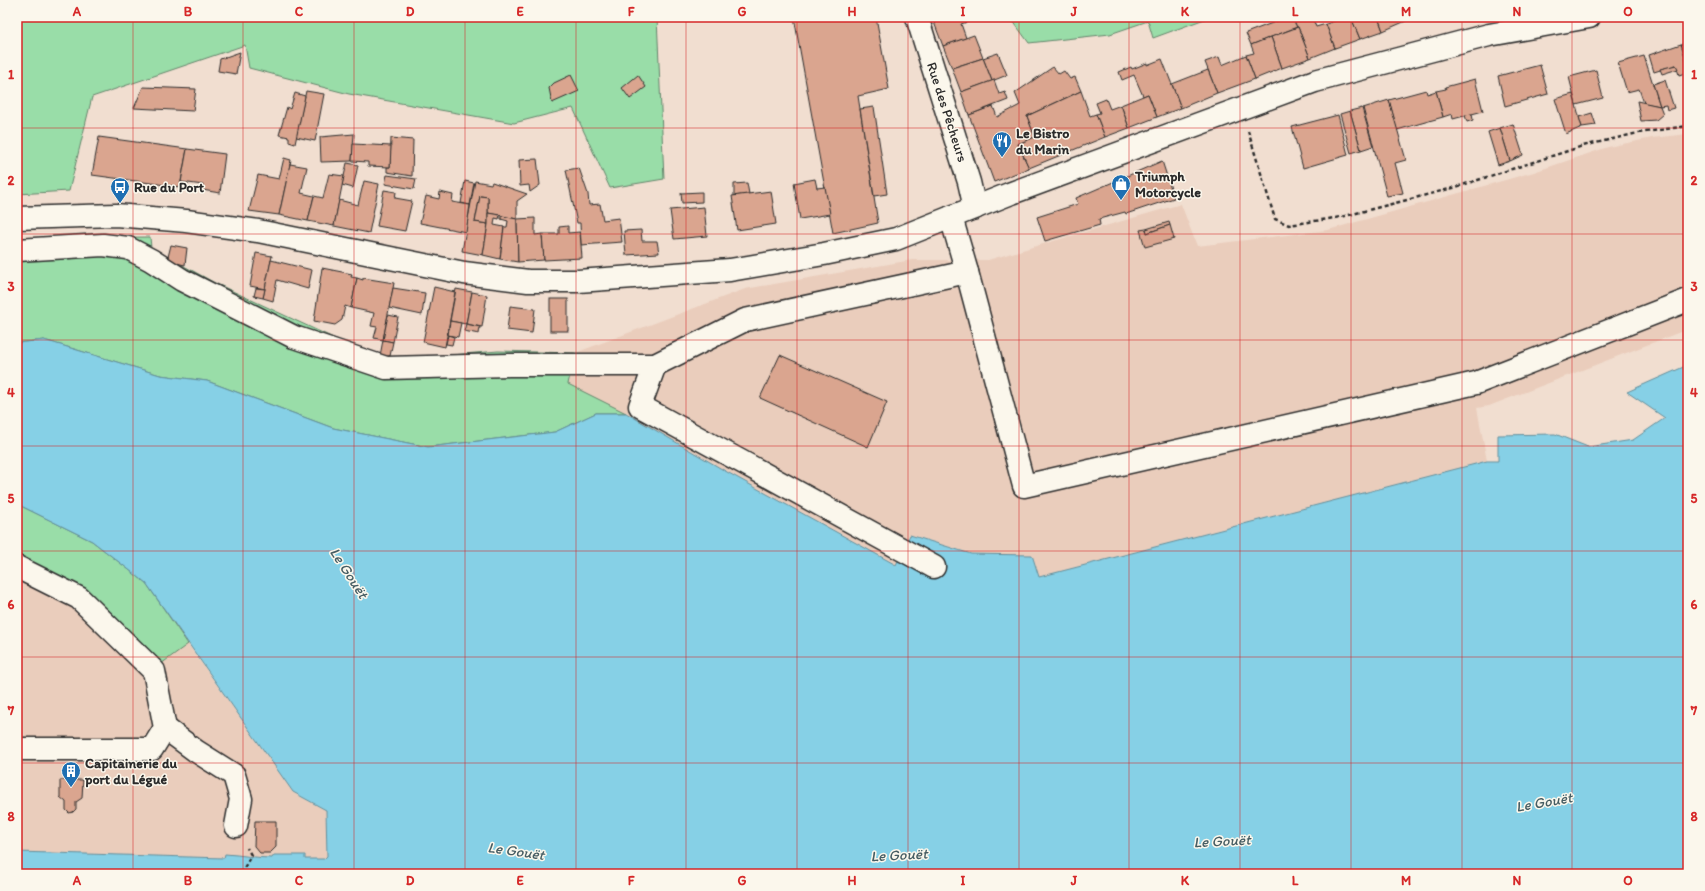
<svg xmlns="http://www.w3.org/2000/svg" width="1705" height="891" font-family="Itim,sans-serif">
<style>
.built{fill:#eacdbc}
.green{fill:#99dda8;stroke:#62846a}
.water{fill:#86d0e6;stroke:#628e9b}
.building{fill:#daa58f;stroke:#2b2b2b}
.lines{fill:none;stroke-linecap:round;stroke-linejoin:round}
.minor-casing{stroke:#2b2b2b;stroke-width:25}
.path{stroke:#2b2b2b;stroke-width:2.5;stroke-dasharray:4 3;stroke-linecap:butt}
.minor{stroke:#fbf7ec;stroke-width:22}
.grid{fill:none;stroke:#d62828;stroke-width:1;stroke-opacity:0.55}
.labels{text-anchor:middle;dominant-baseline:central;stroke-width:3;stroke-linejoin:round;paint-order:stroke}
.street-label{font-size:14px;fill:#2b2b2b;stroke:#fbf7ec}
.poi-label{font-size:14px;font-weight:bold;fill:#2b2b2b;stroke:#fbf7ec;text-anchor:start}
.water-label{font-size:15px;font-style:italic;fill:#465d63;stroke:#fbf7ec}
.neatline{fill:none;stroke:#d62828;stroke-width:1.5}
.grid-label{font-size:13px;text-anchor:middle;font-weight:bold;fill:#d62828}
</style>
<rect width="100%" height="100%" fill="#f1ded0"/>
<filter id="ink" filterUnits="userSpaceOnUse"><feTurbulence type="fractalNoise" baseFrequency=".025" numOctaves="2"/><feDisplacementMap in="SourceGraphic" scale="8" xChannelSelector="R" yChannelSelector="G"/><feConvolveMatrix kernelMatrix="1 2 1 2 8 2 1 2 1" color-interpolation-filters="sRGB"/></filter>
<g filter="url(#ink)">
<g class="built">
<polygon points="1688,134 1688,329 1489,406 1477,408 1487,461 1039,577 1032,555 971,554 910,535 896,565 727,472 626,413 568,384 575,353 745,289 912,260 988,260 1181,204 1197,246 1328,230 1534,172 1608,147 1652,138"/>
<polygon points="17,559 161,664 188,644 293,792 326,810 327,857 324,859 305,859 305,855 275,855 272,858 257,858 251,855 224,858 17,852"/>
</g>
<g class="green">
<polygon points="17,17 657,17 664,179 610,188 573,108 514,123 349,94 249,68 245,45 92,97 69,191 17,194"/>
<polygon points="1010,17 1210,17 1153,38 1148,21 1110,34 1029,43"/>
<polygon points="150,237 151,248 215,283 383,361 498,351 575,353 568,384 626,413 596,413 555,432 428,447 333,428 207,381 160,375 44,340 17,343 17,241 45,238"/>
<polygon points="17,504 92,541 146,583 188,644 161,664 17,559"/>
</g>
<path class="water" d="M44,340L160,375L207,381L333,428L428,447L555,432L596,413H626L727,472L896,565L910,535L971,554L1032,555L1039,577L1487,461H1498V435L1555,434L1588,447L1633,440L1665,418L1627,392L1688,365V874H17V852L224,858L225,854C242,855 256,858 272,858L274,855H305V859H324L327,856L326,810L293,792L146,583L92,541L17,504V343Z"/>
<g class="building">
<polygon points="794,17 876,17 889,89 858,96 878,223 833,233"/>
<polygon points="932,17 976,17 976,19 961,24 966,38 943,46"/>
<polygon points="1288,17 1292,17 1297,27 1251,45 1246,33"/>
<polygon points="1292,17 1312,17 1316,27 1326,24 1335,48 1310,58 1298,27 1297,27"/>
<polygon points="1340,17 1351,17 1360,39 1335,48 1326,24 1340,19"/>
<polygon points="1351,17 1378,17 1383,31 1360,39"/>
<polygon points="1378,17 1407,17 1408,20 1383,31"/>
<polygon points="1407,17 1417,17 1408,20"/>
<polygon points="1298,27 1310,58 1282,68 1271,37"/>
<polygon points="974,35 983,58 952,68 943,46"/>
<polygon points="1271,37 1282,68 1255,79 1246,55 1254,53 1251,45"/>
<polygon points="1688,42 1688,66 1681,44"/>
<polygon points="1681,44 1688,66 1688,72 1679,75 1676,65 1654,72 1649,55"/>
<polygon points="240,52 236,74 218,71 220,59"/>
<polygon points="998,53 1007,75 992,81 983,58"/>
<polygon points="1246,55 1255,79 1217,93 1205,62 1219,57 1222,65"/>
<polygon points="1644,56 1653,84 1660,106 1644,103 1639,89 1627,92 1618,63"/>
<polygon points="983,58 992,81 961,92 952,68"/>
<polygon points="1162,59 1181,108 1157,117 1148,94 1143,96 1134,75 1122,80 1119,72 1131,67 1132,69 1147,63 1147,65"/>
<polygon points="1540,65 1548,94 1505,106 1498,76"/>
<polygon points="1676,65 1678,69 1662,74 1660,69"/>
<polygon points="1053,67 1059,74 1064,71 1070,79 1075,77 1081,91 1027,116 1035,137 1018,144 1029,168 994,182 969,115 993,106 997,117 1020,105 1015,93"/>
<polygon points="1208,70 1217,93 1181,108 1172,84"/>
<polygon points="1596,70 1603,98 1576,105 1569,77"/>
<polygon points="571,75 579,91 552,103 549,88 554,83"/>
<polygon points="638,75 646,87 630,99 622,88"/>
<polygon points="1475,79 1483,111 1453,119 1452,114 1443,117 1436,91 1446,89 1445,87"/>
<polygon points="994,80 999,94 1005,92 1008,100 969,115 961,92"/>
<polygon points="1665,80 1674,108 1667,110 1666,105 1660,106 1653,84"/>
<polygon points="143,87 196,89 193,111 134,108"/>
<polygon points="1426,90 1427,94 1436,91 1443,117 1397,130 1389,100"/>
<polygon points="306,91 324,94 315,141 296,137"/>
<polygon points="1081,91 1090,116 1096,114 1105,137 1029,168 1018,144 1035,137 1027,116"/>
<polygon points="295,93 305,96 295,144 289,142 289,137 279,135 287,107 290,109"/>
<polygon points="1148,94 1157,117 1129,128 1121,105"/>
<polygon points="1573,94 1582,127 1566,134 1555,99"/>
<polygon points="1106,99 1110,109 1121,105 1129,128 1105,137 1096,114 1100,113 1096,103"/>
<polygon points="1389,100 1406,160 1395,163 1403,193 1387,196 1363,108"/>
<polygon points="1637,101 1660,106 1663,114 1656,120 1641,121"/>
<polygon points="874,107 887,194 874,196 860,109"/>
<polygon points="1362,108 1373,146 1361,150 1350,111"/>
<polygon points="1350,111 1361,150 1351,153 1340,114"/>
<polygon points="1592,113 1596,125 1582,127 1579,117"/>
<polygon points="1472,114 1473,120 1467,122 1465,115"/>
<polygon points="1338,115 1348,155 1303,168 1292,127"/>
<polygon points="1513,124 1523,155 1510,161 1500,128"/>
<polygon points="1500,128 1510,161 1498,165 1488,132"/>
<polygon points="354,134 352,161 321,162 320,137"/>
<polygon points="99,137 187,149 180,187 92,175"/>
<polygon points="391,138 413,140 412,176 387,172 387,167 390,167"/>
<polygon points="353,144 391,146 390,167 368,166 368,162 352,161"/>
<polygon points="187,149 225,154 220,193 202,190 203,185 181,182"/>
<polygon points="284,158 291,160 279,215 249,211 258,175 279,179"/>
<polygon points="537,159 540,185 530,192 529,185 520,186 519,160"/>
<polygon points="1162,161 1174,198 1126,214 1125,212 1099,219 1100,225 1045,241 1037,217 1078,204 1076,198"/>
<polygon points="347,163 358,165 353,188 342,185"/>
<polygon points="290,164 307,167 301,193 314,196 308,221 279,215"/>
<polygon points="579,168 588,194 589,205 600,204 603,220 619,218 622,242 581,245 580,223 577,223 566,170"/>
<polygon points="329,174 344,176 334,226 308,221 314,196 323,198"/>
<polygon points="387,175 416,179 414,189 385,184"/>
<polygon points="815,179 817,188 825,187 830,214 800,219 794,183"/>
<polygon points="364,181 379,184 369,233 334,226 339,200 358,205"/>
<polygon points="465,181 474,183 470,205 461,203"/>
<polygon points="475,181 491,184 492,182 527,194 517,201 517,219 488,213 488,197 480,196 475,222 488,224 483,255 462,251"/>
<polygon points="747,183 749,194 734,196 734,184"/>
<polygon points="384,190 396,192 395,198 412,201 405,231 377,226"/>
<polygon points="771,191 776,224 737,230 732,196"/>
<polygon points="440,192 453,195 452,202 470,205 466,232 420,223 426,196 439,199"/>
<polygon points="702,192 702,202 682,203 681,193"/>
<polygon points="480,196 488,197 488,224 475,222"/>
<polygon points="704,207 707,236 674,239 670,210"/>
<polygon points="488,213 500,215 499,219 495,218 494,225 504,227 500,259 483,255 488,224"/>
<polygon points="501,216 517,219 518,262 500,259 504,227 507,227 508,221 501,219"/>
<polygon points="535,218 535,235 542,234 544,260 518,262 517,219"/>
<polygon points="1169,222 1170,225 1147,233 1146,229"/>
<polygon points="1170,225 1174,239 1145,247 1140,230 1146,229 1147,233"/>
<polygon points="568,226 568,233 580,232 582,258 544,260 542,234 559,234 559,227"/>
<polygon points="641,230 642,241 657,241 659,253 626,255 624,231"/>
<polygon points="171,245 187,248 185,265 167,261"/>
<polygon points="256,253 272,256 265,289 250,286"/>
<polygon points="271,260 312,270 308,289 277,280 273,301 263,298"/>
<polygon points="322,268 352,274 351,277 357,278 351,308 345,306 342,320 335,325 314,321"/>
<polygon points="357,278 363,280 363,278 394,283 383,340 374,338 377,327 371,326 374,313 351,308"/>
<polygon points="434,287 455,292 445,347 423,342"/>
<polygon points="256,288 265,289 263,298 254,296"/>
<polygon points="393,288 425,293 422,315 389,308"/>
<polygon points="456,289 472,292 466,324 450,321"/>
<polygon points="472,292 487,295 482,327 466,324"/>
<rect x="550" y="299" width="18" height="32"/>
<polygon points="510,306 535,309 532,333 507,330"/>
<polygon points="388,315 398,317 393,342 383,340"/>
<polygon points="450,321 461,323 458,337 448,335"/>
<polygon points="466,324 480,327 479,334 464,331"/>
<polygon points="448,335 454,337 452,345 446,344"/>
<polygon points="383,340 393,342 390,356 380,356"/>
<polygon points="780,355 887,402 868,447 760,398"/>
<polygon points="60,780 83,780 82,798 76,802 76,809 73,812 69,813 66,810 66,802 60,797"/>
<polygon points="255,821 276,821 276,847 270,853 260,853 254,846"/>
</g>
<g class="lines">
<defs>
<g id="minor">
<polyline points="917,17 969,182 975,208"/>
<polyline points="951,217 967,272 1024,486 1476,383 1688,300"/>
<polyline points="17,218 116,215 186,221 258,231 464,273 528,281 578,281 730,270 824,254 896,239 1009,194 1315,81 1489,35 1589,17"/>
<polyline points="17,250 103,245 128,248 151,260 182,280 294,337 386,368 509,365 655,365 745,320 967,272"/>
<polyline points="655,365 640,406 934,567"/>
<polyline points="17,567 79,598 154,671 165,728 152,749 17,749"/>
<polyline points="165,728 196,751 234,775 241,799 236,826"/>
</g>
</defs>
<use href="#minor" class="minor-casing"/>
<g class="path">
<polyline points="1248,131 1275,219 1289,225 1341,217 1453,188 1583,146 1638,133 1688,126"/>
<polyline points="241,874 251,855 247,848"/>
</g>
<use href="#minor" class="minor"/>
</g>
</g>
<path class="grid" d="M133,17V874M243,17V874M354,17V874M465,17V874M576,17V874M686,17V874M797,17V874M908,17V874M1019,17V874M1129,17V874M1240,17V874M1351,17V874M1462,17V874M1572,17V874M17,128H1688M17,234H1688M17,340H1688M17,446H1688M17,551H1688M17,657H1688M17,763H1688"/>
<defs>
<symbol id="restaurant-pin" viewBox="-11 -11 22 30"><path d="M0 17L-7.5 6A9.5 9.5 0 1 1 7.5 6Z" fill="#1f6fb2" stroke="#fbf7ec"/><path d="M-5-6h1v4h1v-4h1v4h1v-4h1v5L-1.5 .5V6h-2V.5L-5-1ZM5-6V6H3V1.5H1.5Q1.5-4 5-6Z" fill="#fff"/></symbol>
<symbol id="shop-pin" viewBox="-11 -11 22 30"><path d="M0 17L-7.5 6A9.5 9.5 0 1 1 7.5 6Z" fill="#1f6fb2" stroke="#fbf7ec"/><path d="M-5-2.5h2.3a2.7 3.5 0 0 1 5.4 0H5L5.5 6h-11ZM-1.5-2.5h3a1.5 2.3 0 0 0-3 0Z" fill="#fff"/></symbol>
<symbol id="bus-pin" viewBox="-11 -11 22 30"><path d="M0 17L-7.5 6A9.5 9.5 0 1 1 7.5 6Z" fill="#1f6fb2" stroke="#fbf7ec"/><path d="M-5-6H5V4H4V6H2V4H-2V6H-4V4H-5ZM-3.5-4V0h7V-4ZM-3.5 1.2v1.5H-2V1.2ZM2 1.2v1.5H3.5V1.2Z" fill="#fff"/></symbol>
<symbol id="building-pin" viewBox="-11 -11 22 30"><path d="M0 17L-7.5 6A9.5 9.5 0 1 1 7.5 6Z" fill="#1f6fb2" stroke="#fbf7ec"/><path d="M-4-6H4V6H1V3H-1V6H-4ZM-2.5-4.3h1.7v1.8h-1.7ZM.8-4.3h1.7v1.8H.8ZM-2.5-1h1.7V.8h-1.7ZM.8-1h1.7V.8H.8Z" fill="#fff"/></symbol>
</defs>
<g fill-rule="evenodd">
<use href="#restaurant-pin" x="991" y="130" width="22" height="30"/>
<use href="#shop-pin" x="1110" y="173" width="22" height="30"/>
<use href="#bus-pin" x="109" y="176" width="22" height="30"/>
<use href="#building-pin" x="60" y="760" width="22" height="30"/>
</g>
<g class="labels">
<g class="street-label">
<text transform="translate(947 112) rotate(72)">Rue des Pêcheurs</text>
</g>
<g class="poi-label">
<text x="1016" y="133">Le Bistro<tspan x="1016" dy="16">du Marin</tspan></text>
<text x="1135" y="176">Triumph<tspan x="1135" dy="16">Motorcycle</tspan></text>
<text x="134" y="187">Rue du Port</text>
<text x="85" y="763">Capitainerie du<tspan x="85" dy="16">port du Légué</tspan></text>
</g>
<g class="water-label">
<text transform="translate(349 573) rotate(57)">Le Gouët</text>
<text transform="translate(1544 802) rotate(-10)">Le Gouët</text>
<text transform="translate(1222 841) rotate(-3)">Le Gouët</text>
<text transform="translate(516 851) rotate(8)">Le Gouët</text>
<text transform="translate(899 855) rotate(-3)">Le Gouët</text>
</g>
</g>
<rect width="1705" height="891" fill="none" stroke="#fbf7ec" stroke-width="44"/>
<rect x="22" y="22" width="1661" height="847" class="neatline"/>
<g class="grid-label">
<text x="77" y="16">A</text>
<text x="188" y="16">B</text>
<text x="299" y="16">C</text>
<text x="410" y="16">D</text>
<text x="520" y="16">E</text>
<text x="631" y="16">F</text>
<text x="742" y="16">G</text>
<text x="852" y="16">H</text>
<text x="963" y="16">I</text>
<text x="1074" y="16">J</text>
<text x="1185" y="16">K</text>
<text x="1295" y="16">L</text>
<text x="1406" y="16">M</text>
<text x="1517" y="16">N</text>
<text x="1628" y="16">O</text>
<text x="11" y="79">1</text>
<text x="1694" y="79">1</text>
<text x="11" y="185">2</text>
<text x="1694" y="185">2</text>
<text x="11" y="291">3</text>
<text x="1694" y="291">3</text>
<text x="11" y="397">4</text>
<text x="1694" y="397">4</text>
<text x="11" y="503">5</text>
<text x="1694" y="503">5</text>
<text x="11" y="609">6</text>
<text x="1694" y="609">6</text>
<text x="11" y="715">7</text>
<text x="1694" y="715">7</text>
<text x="11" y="821">8</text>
<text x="1694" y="821">8</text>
<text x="77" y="885">A</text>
<text x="188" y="885">B</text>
<text x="299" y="885">C</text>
<text x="410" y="885">D</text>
<text x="520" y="885">E</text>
<text x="631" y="885">F</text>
<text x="742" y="885">G</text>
<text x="852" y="885">H</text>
<text x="963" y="885">I</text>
<text x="1074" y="885">J</text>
<text x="1185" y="885">K</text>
<text x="1295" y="885">L</text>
<text x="1406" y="885">M</text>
<text x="1517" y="885">N</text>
<text x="1628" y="885">O</text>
</g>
</svg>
